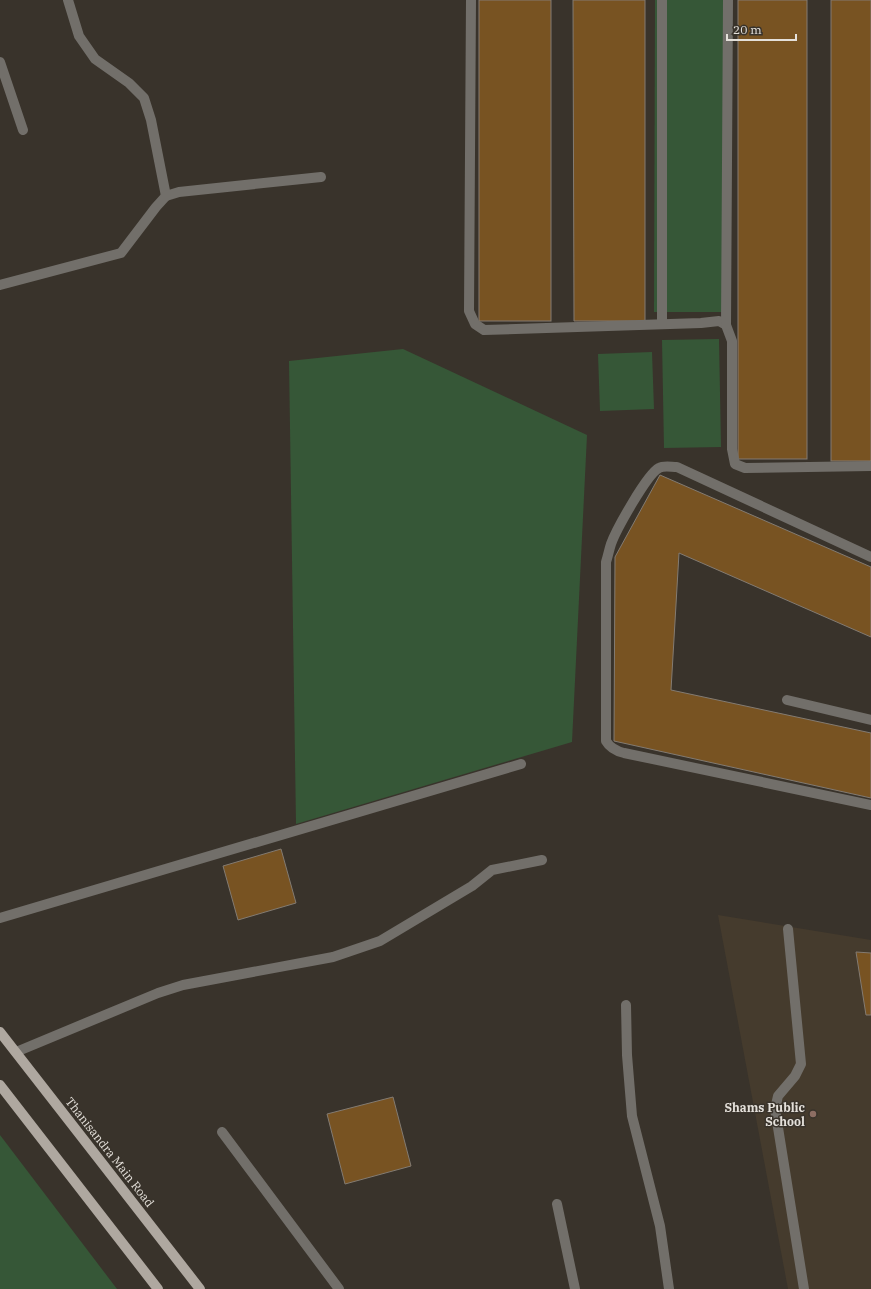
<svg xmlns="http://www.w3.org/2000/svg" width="871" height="1289" font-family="'IBM Plex Serif',serif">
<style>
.built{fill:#453b2d}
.green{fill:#365737}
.building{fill:#785322;stroke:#837b72}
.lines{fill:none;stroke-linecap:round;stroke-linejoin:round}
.minor{stroke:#726f6a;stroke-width:10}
.major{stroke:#afa8a0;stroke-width:10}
.education-dot{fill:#8d6e63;stroke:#39332b;stroke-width:1.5}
.labels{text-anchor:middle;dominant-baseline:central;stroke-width:3;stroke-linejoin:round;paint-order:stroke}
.poi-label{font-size:12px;font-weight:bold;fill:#e4e0da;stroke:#39332b;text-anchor:end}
.street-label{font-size:12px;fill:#e4e0da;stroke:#39332b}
</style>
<rect width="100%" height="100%" fill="#39332b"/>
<polygon class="built" points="718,915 871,940 871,1289 788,1289"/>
<g class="green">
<polygon points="655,0 730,0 729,312 654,312"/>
<polygon points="719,339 721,447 664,448 662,340"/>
<polygon points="403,349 587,435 572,742 296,824 289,361"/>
<polygon points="652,352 654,409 600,411 598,354"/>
<polygon points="0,1135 117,1289 0,1289"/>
</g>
<g class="building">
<rect x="479" y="0" width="72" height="321"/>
<polygon points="573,0 645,0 645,321 574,321"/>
<rect x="738" y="0" width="69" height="459"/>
<rect x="831" y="0" width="40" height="461"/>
<polygon points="660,475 871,567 871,637 679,553 671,690 871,733 871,798 614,741 615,557"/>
<polygon points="281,849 296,903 238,920 223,866"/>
<polygon points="856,952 871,953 871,1015 866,1015"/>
<polygon points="393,1097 411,1166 345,1184 327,1114"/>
</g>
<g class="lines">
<g class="minor">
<polyline points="68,0 79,36 95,59 129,83 144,98 151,120 166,196"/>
<polyline points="471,0 469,311 475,324 484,330 701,323 719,321 726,325 732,341 732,449 735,464 745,468 871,466"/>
<polyline points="662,0 662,324"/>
<polyline points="0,62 23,130"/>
<polyline points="0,285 121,253 156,207 166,196 179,192 321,177"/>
<polyline points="726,325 728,0"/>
<path d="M871,557L677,467C671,467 664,465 659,468C647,474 616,530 611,544C609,550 608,556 606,562V741C610,748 616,751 624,753L871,805"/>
<polyline points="787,700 871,720"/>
<polyline points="0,918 521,764"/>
<polyline points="788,929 801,1064 795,1076 778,1096 775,1109 804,1289"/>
<polyline points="626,1005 627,1055 632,1116 660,1226 669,1289"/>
<polyline points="16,1052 158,993 183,985 333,957 380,941 472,886 492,870 542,860"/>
<polyline points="222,1132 339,1289"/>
<polyline points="557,1204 575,1289"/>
</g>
<g class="major">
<polyline points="0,1032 200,1289"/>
<polyline points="0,1085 158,1289"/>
</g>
</g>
<circle class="education-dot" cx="813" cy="1114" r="4"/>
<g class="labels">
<g class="poi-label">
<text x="805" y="1107">Shams Public<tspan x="805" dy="14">School</tspan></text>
</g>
<g class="street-label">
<text transform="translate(110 1152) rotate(52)">Thanisandra Main Road</text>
</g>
</g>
<path d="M727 34v6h69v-6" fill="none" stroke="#e4e0da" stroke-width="2"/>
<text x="733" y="34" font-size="12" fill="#e4e0da" stroke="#39332b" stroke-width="3" paint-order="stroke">20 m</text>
</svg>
